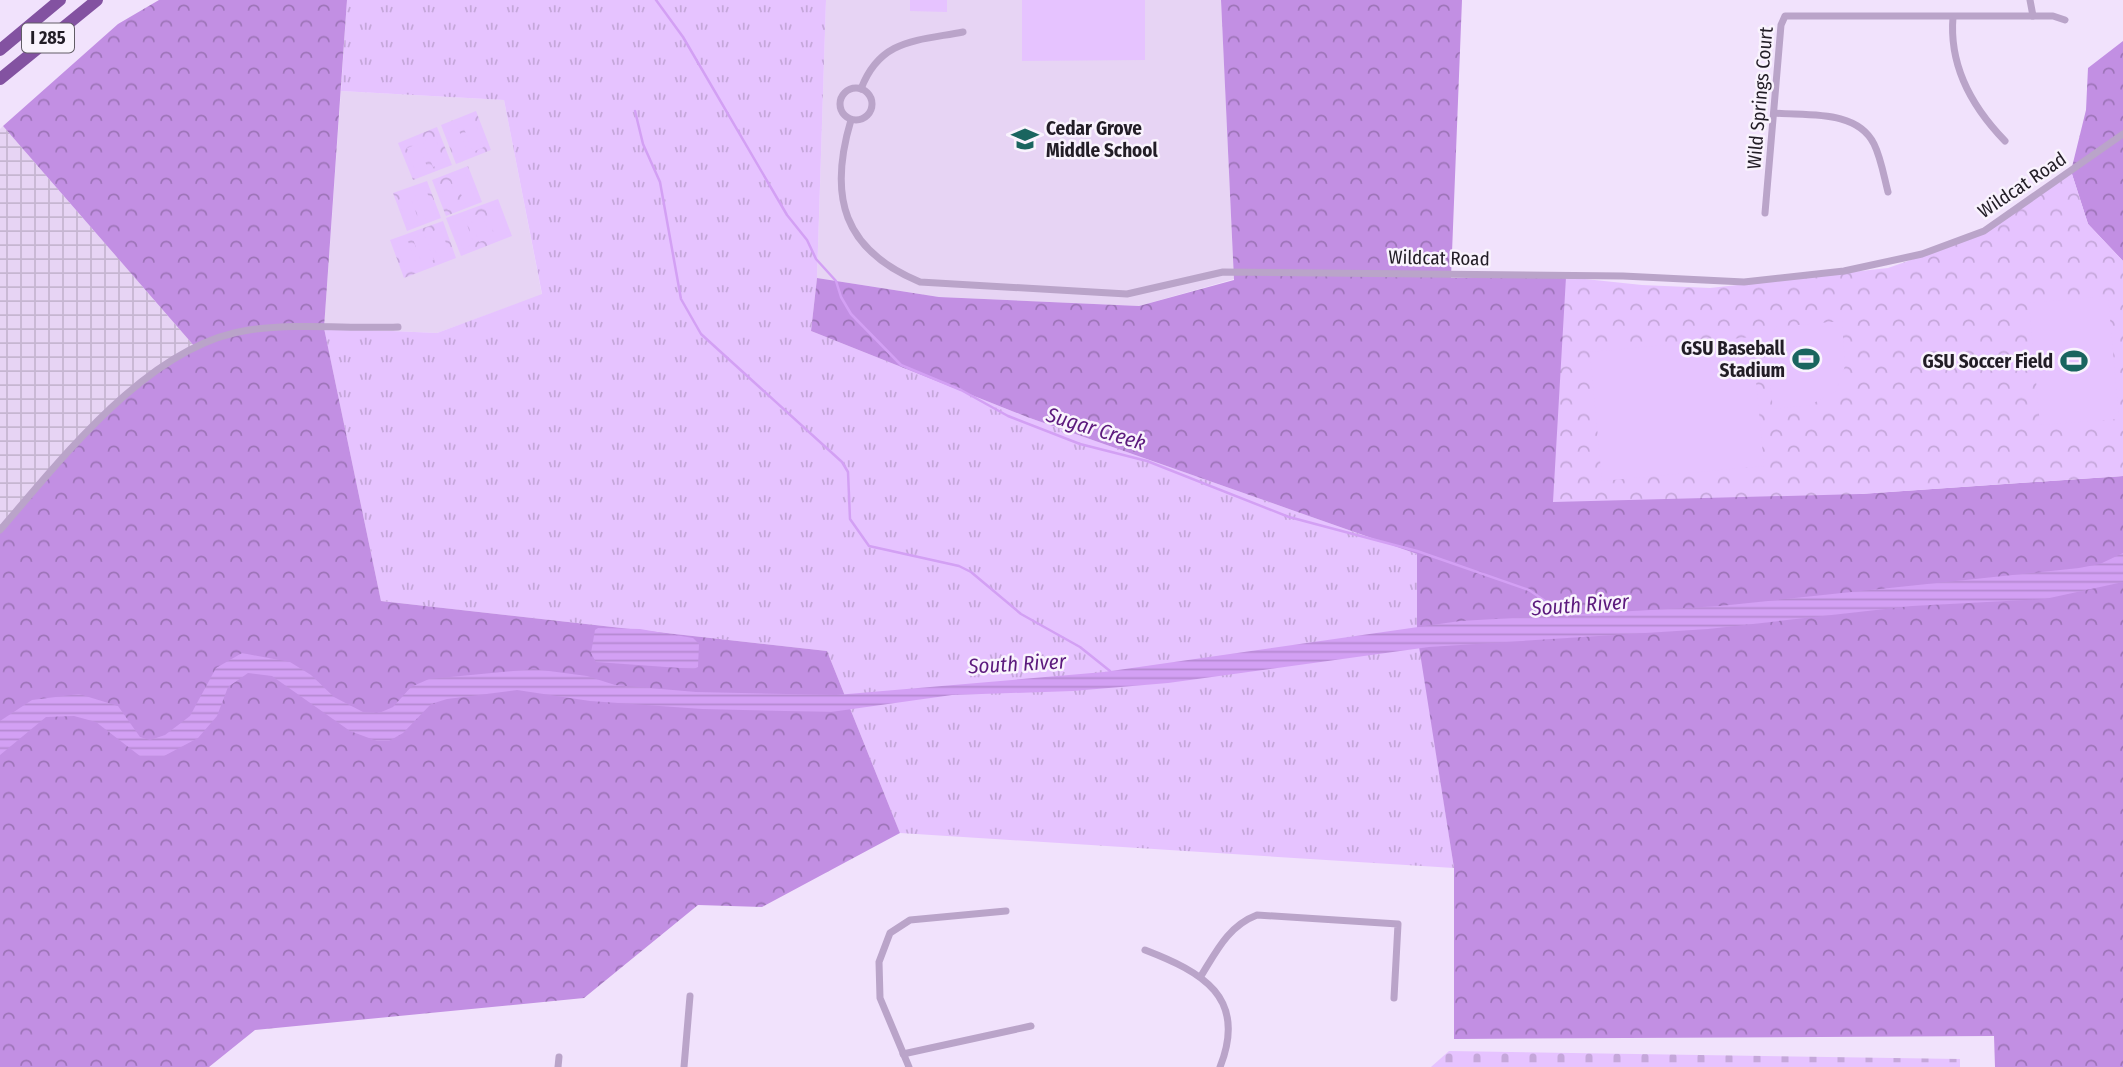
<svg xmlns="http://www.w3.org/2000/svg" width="2123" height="1067" font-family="'Fira Sans Condensed',sans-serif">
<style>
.built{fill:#e7d4f4}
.industrial{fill:url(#industrial-grid)}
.grass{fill:url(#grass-tufts)}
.forest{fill:url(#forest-crowns)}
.cemetery{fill:url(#cemetery-stones)}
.park{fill:url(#park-crowns)}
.pitch{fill:#e6c3ff}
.water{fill:url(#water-rules)}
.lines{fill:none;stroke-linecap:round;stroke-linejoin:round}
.stream{stroke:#d3a0f4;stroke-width:2.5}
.minor{stroke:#baa4c9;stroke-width:7}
.motorway{stroke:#8352a1;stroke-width:12}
.labels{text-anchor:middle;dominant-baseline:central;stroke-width:5;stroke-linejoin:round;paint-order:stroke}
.shield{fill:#f9f3fd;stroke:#625d66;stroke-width:2}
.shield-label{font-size:18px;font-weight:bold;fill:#221d26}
.street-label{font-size:19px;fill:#221d26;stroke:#f9f3fd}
.poi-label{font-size:19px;font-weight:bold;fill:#221d26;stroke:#f9f3fd;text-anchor:end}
.water-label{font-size:21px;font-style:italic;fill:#5c1a7d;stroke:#f9f3fd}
</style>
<defs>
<pattern id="industrial-grid" width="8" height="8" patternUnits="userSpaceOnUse" patternTransform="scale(1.75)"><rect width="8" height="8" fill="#e7d4f4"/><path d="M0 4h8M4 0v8" fill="none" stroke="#c6b6d1"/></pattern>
<pattern id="grass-tufts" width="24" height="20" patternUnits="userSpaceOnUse" patternTransform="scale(1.75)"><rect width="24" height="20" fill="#e6c3ff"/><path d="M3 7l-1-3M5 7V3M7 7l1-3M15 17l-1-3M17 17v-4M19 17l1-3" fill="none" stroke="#c5a7da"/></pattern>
<pattern id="forest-crowns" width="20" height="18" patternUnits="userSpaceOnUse" patternTransform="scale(1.75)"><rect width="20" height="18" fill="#c28fe3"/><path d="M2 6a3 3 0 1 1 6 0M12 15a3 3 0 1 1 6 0" fill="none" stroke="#9d74b8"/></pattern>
<pattern id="cemetery-stones" width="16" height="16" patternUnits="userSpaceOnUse" patternTransform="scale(1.75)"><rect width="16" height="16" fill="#e6c3ff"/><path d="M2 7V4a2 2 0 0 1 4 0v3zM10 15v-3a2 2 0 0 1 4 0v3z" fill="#c5a7da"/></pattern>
<pattern id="park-crowns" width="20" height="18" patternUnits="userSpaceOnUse" patternTransform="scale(1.75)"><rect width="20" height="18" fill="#e6c3ff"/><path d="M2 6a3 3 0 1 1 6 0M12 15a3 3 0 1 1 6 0" fill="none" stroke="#c5a7da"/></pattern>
<pattern id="water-rules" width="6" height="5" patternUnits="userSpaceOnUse" patternTransform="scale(1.75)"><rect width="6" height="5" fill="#d3a0f4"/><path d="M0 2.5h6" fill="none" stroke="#b589d1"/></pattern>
</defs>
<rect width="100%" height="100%" fill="#f1e2fc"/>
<g class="built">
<polygon points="826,0 1221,0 1234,279 1139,306 939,297 817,278"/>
<polygon points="341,91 504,100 542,295 437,333 324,328"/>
</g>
<polygon class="industrial" points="3,126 195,347 0,528 0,129"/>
<polygon class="grass" points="347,0 826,0 817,278 811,331 1027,417 1417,554 1418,634 1454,868 900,833 827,651 381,601 324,328 437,333 542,294 504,100 341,91"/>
<g class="forest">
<polygon points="159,0 347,0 324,328 381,601 827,651 900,833 762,907 698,905 584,998 255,1030 209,1067 0,1067 0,528 72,444 140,385 195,347 3,126 118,24"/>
<polygon points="1221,0 1462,0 1451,278 1566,277 1860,494 2123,476 2123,1067 1995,1067 1994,1036 1454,1039 1454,868 1417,634 1417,554 1027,417 811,331 817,278 939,297 1139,306 1234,280"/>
<polygon points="2123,41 2123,261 2088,224 2071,171 2086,110 2088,68"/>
</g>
<polygon class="cemetery" points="1449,1051 1960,1059 1960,1067 1431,1067"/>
<g class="park">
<polygon points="476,111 491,150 456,164 441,125"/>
<polygon points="437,127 452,165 413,180 398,143"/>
<polygon points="468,166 482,202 446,216 432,180"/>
<polygon points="2071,171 2088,224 2123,261 2123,476 1860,494 1553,502 1566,277 1642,285 1710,288 1888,268 1973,238"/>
<polygon points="427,181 441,218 407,231 393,193"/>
<polygon points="498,199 512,236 461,256 446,218"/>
<polygon points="443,221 456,258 404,278 390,240"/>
</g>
<g class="pitch">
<polygon points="910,0 947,0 947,12 910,11"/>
<polygon points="1022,0 1145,0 1145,60 1022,61"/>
<polygon points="475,122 484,147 473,152 463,126"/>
<polygon points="458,128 468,153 456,158 447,133"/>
<polygon points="435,137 444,162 433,167 423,142"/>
<polygon points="418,144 428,169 416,173 407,148"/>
<polygon points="466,175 476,200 465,204 455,179"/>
<polygon points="450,181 459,206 448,210 438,185"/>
<polygon points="426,190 436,215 425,219 415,194"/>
<polygon points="410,196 419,221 408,226 398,200"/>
<polygon points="497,207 507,232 495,236 486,211"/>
<polygon points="481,213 491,238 479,242 470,217"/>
<polygon points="465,219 474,244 463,249 453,224"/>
<polygon points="440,228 450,253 438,258 429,233"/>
<polygon points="424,234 434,260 422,264 413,239"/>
<polygon points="408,241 417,266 406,270 396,245"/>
<polygon points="2108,296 2119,419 2040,425 2029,303"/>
<polygon points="1842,321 1845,366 1836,391 1810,405 1773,409 1765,339 1776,327"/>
<polygon points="1752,337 1764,466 1602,481 1590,352"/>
</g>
<g class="water">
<polygon points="2123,553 2123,582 2045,599 1912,606 1708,629 1429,647 1168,683 1073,691 952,695 831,712 702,709 590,701 517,690 447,699 431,704 403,733 389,741 377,741 350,731 272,676 248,673 228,687 217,716 198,738 164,756 140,756 96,722 74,716 46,717 0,755 0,721 32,700 79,694 118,706 140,737 150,740 165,735 190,716 216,668 242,653 290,662 311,675 334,697 363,712 379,713 393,707 411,687 429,679 534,669 587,676 615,685 696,692 836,695 1104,672 1460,621 1720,606 2079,568 2100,564"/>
<polygon points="598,628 640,629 693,638 699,644 698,667 694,669 596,662 591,653 595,630"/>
</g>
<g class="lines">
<g class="stream">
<polyline points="656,0 683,37 787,215 807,240 816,259 836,281 841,297 851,314 901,365 961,390 1008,416 1080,444 1147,461 1289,517 1417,551 1529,590 1567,616"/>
<polyline points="635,111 643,144 660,182 681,299 701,334 842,462 848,472 850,519 869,546 959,566 971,572 1021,614 1080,647 1110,671"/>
</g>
<g class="minor">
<polyline points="2030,0 2033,16"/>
<path d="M1953,17C1949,65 1972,107 2005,141"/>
<circle cx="856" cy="104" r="16"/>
<path d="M861,89C880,39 916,41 963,32"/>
<path d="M1774,113C1806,116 1857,109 1874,144C1881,158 1884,177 1888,192"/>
<path d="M851,120C828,197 843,250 920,282L1127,294L1223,272L1623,276L1744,282L1844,271L1922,254L1984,231L2123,134"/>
<polyline points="1765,213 1781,25 1785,16 2053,16 2065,20"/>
<path d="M0,530C62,459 149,344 249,330C298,323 349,329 398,327"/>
<path d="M1145,950C1202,972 1248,997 1220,1067"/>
<path d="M1201,976C1216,952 1228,926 1257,915L1398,924L1394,998"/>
<polyline points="903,1054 1031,1026"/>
<polyline points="558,1067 559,1057"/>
<polyline points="684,1067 690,996"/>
<polyline points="909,1067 880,998 879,962 890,933 910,920 1006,911"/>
</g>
<g class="motorway">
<polyline points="0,50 60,0"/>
<polyline points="0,79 97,0"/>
</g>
</g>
<defs>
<symbol id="school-bare" viewBox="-9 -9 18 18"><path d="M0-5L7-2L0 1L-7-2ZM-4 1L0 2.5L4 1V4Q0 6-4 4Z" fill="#1a655f" stroke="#f9f3fd" stroke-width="2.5" paint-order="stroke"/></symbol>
<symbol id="stadium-bare" viewBox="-9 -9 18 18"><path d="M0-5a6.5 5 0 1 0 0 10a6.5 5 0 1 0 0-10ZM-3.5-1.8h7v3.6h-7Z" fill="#1a655f" stroke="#f9f3fd" stroke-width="2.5" paint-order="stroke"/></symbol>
</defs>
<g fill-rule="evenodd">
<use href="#school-bare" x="1006" y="120" width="38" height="38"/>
<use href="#stadium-bare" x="1787" y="340" width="38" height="38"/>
<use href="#stadium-bare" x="2055" y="342" width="38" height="38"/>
</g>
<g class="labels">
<rect class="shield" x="22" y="23.5" width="52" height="29" rx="5"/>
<g class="shield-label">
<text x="48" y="38">I 285</text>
</g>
<g class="street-label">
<text transform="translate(1760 98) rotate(-85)">Wild Springs Court</text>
<text transform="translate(2022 185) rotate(-34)">Wildcat Road</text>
<text transform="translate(1439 258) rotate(1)">Wildcat Road</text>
</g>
<g class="poi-label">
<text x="1046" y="128" text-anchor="start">Cedar Grove<tspan x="1046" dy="22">Middle School</tspan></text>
<text x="1785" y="348">GSU Baseball<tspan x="1785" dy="22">Stadium</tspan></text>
<text x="2053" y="361">GSU Soccer Field</text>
</g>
<g class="water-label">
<text transform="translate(1096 429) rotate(17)">Sugar Creek</text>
<text transform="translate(1580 605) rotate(-4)">South River</text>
<text transform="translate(1017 664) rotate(-3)">South River</text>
</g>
</g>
</svg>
